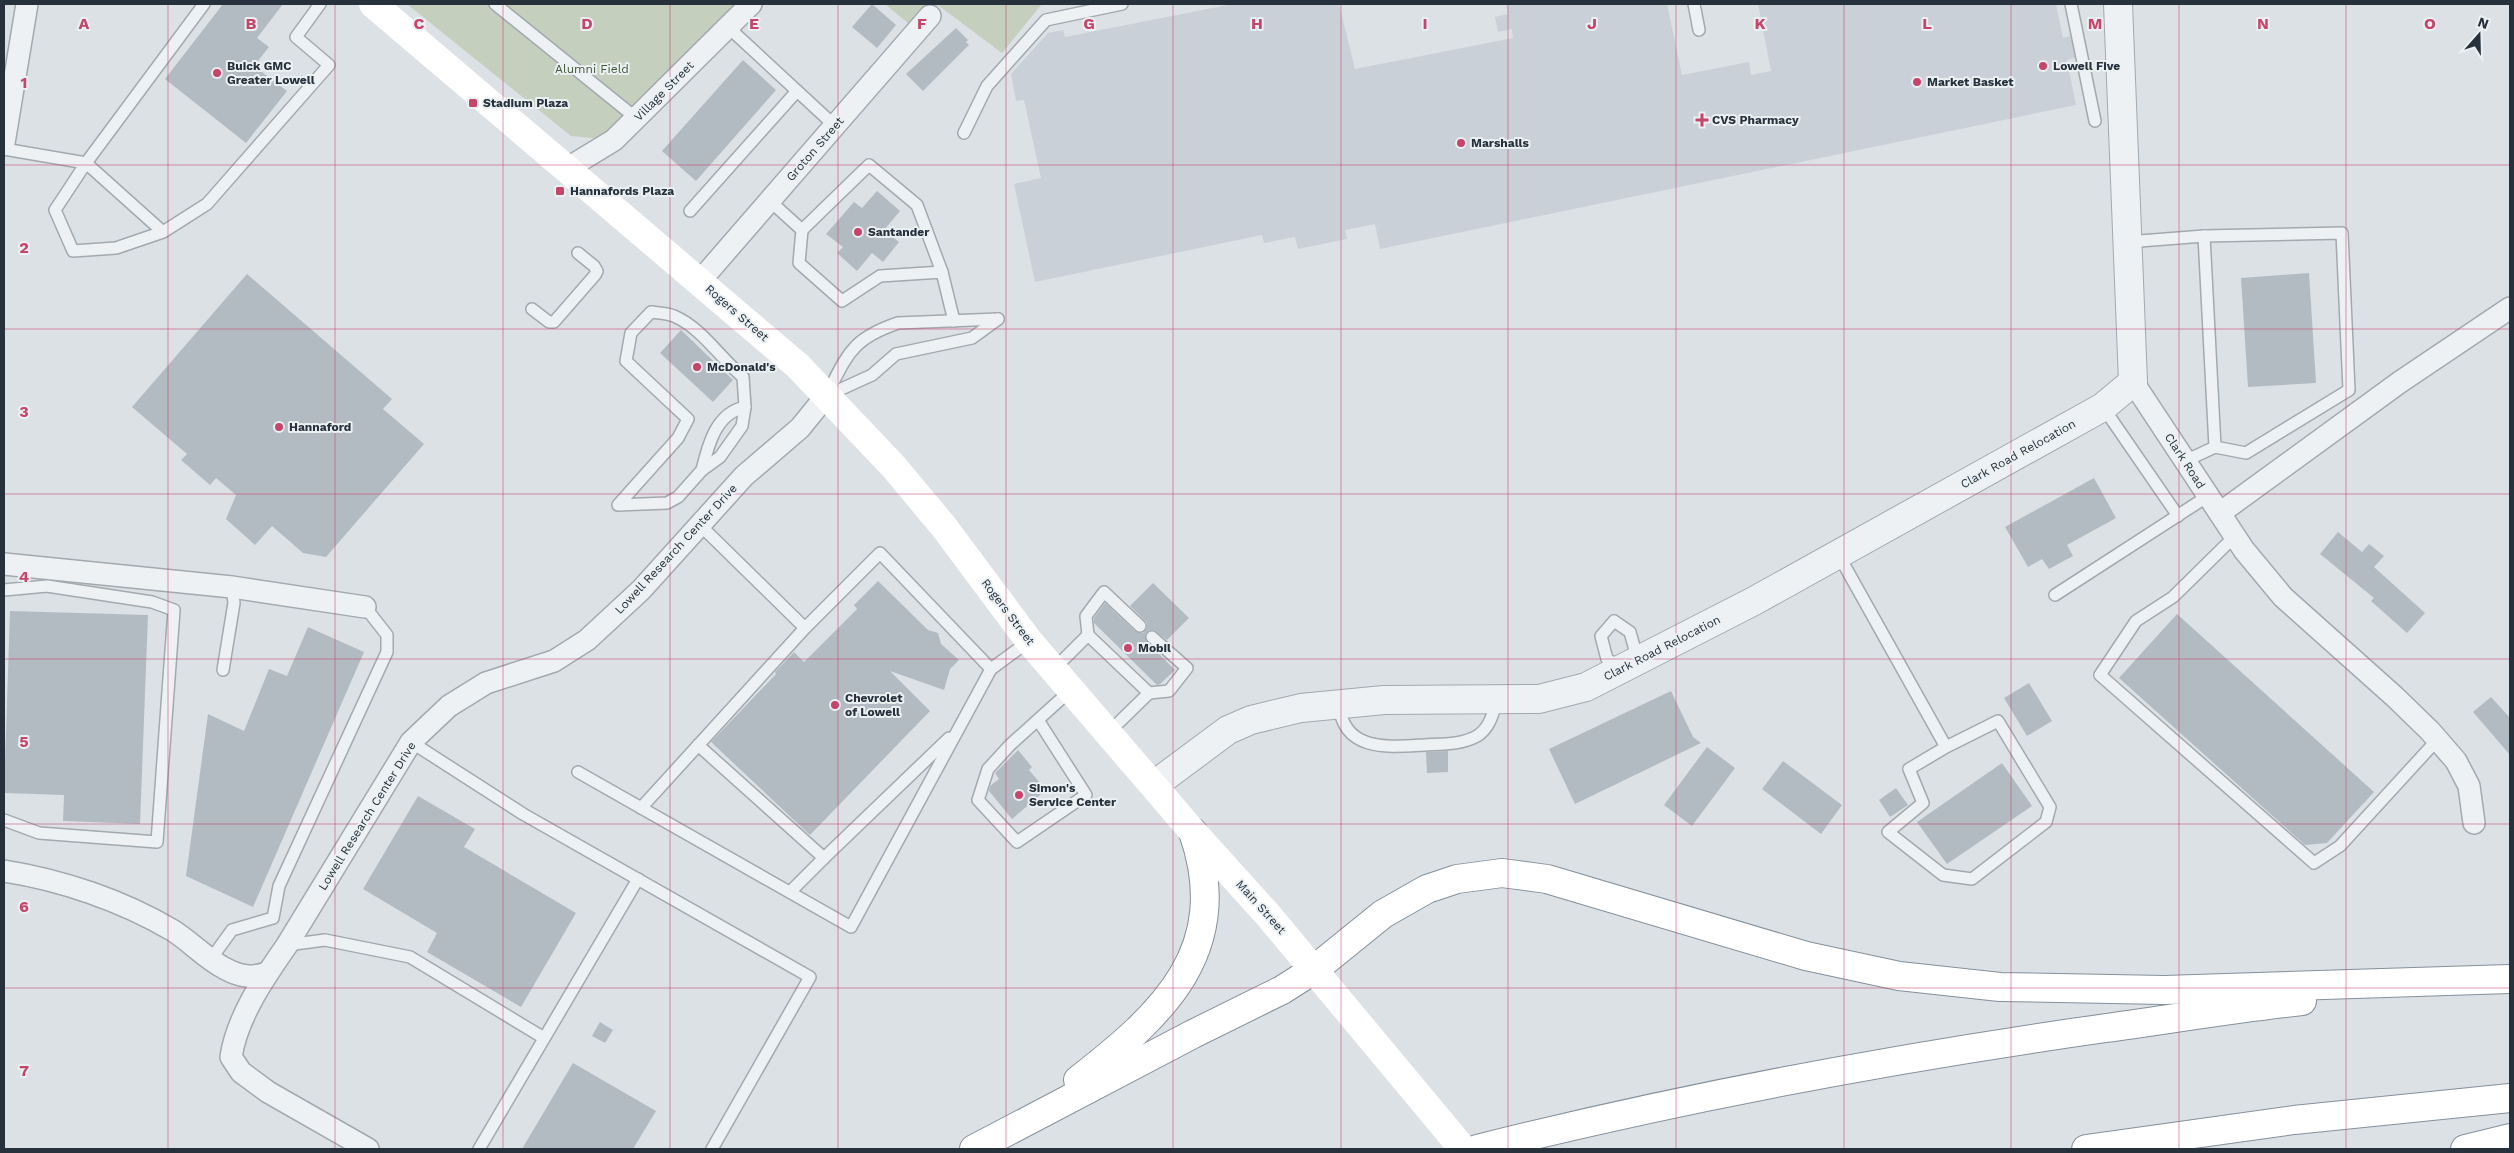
<svg xmlns="http://www.w3.org/2000/svg" width="2514" height="1153" font-family="'Work Sans',sans-serif">
<style>
.built{fill:#cad0d7}
.green{fill:#c4cfbd}
.building{fill:#b3bbc2}
.lines{fill:none;stroke-linecap:round;stroke-linejoin:round}
.service-casing{stroke:#a2a9af;stroke-width:14}
.minor-casing{stroke:#a2a9af;stroke-width:24}
.tertiary-casing{stroke:#a2a9af;stroke-width:30}
.motorway-casing{stroke:#84909b;stroke-width:30}
.service{stroke:#eef1f4;stroke-width:11}
.minor{stroke:#eef1f4;stroke-width:21}
.tertiary{stroke:#eef1f4;stroke-width:28}
.secondary{stroke:#fff;stroke-width:28}
.motorway{stroke:#fff;stroke-width:28}
.grid{fill:none;stroke:#c7446b;stroke-width:1;stroke-opacity:0.55}
.poi-dot{fill:#c7446b;stroke:#ebf0f3;stroke-width:2}
.labels{text-anchor:middle;dominant-baseline:central;stroke-width:4;stroke-linejoin:round;paint-order:stroke}
.poi-label{font-size:12px;font-weight:bold;fill:#26313b;stroke:#ebf0f3;text-anchor:start}
.park-label{font-size:12px;fill:#3f5634;stroke:#ebf0f3}
.street-label{font-size:12px;fill:#26313b;stroke:#ebf0f3}
.grid-label{font-size:16px;text-anchor:middle;font-weight:bold;fill:#c7446b;stroke:#ebf0f3;stroke-width:4;stroke-linejoin:round;paint-order:stroke}
</style>
<rect width="100%" height="100%" fill="#dce1e5"/>
<polygon class="built" points="1233,4 1339,4 1355,69 1513,38 1512,29 1498,32 1495,17 1508,14 1506,4 1667,4 1682,75 1749,62 1751,75 1771,71 1758,4 2056,4 2063,38 2073,35 2078,57 2067,60 2076,105 1380,249 1375,224 1345,230 1347,239 1298,249 1295,237 1264,243 1262,235 1035,282 1014,184 1041,178 1024,100 1016,101 1011,74 1048,33 1063,30 1065,37"/>
<g class="green">
<polygon points="407,4 741,4 614,140 571,136"/>
<polygon points="885,4 1042,4 1002,53 938,5 909,24"/>
</g>
<g class="building">
<polygon points="223,4 283,4 257,38 269,47 254,66 287,91 246,143 165,79"/>
<polygon points="872,4 896,25 877,48 852,27"/>
<polygon points="956,28 968,40 966,42 969,45 923,91 906,74"/>
<polygon points="743,60 776,90 696,181 662,151"/>
<polygon points="877,191 900,211 884,230 899,242 883,262 872,253 857,271 837,253 843,247 826,234 854,202 862,208"/>
<polygon points="2309,273 2316,383 2248,387 2241,278"/>
<polygon points="247,274 392,399 383,409 424,444 326,557 303,553 272,526 255,545 226,519 236,495 216,478 210,485 181,460 187,454 132,407"/>
<polygon points="681,330 733,380 713,402 660,353"/>
<polygon points="2094,478 2116,518 2067,545 2073,556 2049,569 2042,559 2028,567 2005,527"/>
<polygon points="2338,532 2362,552 2369,544 2384,556 2374,567 2425,613 2407,633 2371,601 2374,598 2320,554"/>
<polygon points="878,581 928,630 938,633 941,644 959,660 950,669 944,690 890,671 930,711 810,835 711,742 776,674 775,672 794,652 804,662 857,609 854,605"/>
<polygon points="1153,583 1189,618 1167,640 1154,630 1149,630 1145,635 1147,642 1175,670 1160,684 1157,685 1094,623 1094,618 1105,603 1135,631 1143,633 1147,628 1147,623 1130,606"/>
<polygon points="10,611 148,615 140,824 63,821 64,795 4,793"/>
<polygon points="2177,614 2374,792 2327,843 2305,845 2119,678"/>
<polygon points="308,627 364,652 253,907 186,876 208,714 244,731 269,669 287,676"/>
<polygon points="2029,683 2052,721 2027,736 2004,698"/>
<polygon points="1671,691 1693,737 1701,743 1575,804 1549,749"/>
<polygon points="2491,697 2510,718 2510,755 2473,712"/>
<polygon points="1707,747 1735,768 1692,826 1664,805"/>
<polygon points="1018,750 1032,767 1029,770 1046,790 1012,819 989,791 990,786 999,779 995,773"/>
<polygon points="1448,751 1448,772 1427,773 1426,752"/>
<polygon points="1783,761 1842,805 1821,834 1762,789"/>
<polygon points="2002,763 2032,806 1947,864 1917,822"/>
<polygon points="1896,788 1908,805 1890,817 1879,800"/>
<polygon points="418,796 475,829 464,847 576,913 521,1007 427,952 437,933 363,889"/>
<polygon points="600,1022 613,1030 605,1043 592,1036"/>
<polygon points="573,1063 656,1111 633,1149 522,1149"/>
</g>
<g class="lines">
<defs>
<g id="service">
<polyline points="495,4 636,118"/>
<polyline points="1694,4 1699,30"/>
<polyline points="2071,4 2095,121"/>
<polyline points="728,27 835,126"/>
<polyline points="964,133 987,86 1046,20 1122,4"/>
<polyline points="4,149 86,163 204,4"/>
<polyline points="770,201 802,230 799,263 842,301 880,276 942,272 954,321"/>
<polyline points="690,211 797,91"/>
<polyline points="802,230 869,165 917,205 942,272"/>
<polyline points="163,232 86,163 55,210 73,251 116,248 163,232 207,204 329,65 296,37 320,4"/>
<polyline points="2204,236 2342,233 2349,390 2246,453 2215,447"/>
<polyline points="2127,242 2204,236 2215,447 2185,461"/>
<polyline points="532,309 549,322 554,322 595,275 597,271 594,266 578,253"/>
<path d="M651,312C658,313 667,313 674,316C702,328 720,358 743,377L745,407L742,426L720,457L702,470L678,497L667,503L618,505L678,438L688,419L626,361L631,333Z"/>
<path d="M826,396C848,354 851,339 898,323L998,319"/>
<polyline points="826,396 872,375 896,354 972,338 998,319"/>
<polyline points="2103,407 2178,516"/>
<path d="M702,470C708,445 716,413 745,407"/>
<polyline points="700,525 805,628"/>
<polyline points="2235,536 2173,597 2136,621 2100,675 2314,863 2340,846 2438,739"/>
<polyline points="1838,554 1946,747 1998,721 2050,807 2046,822 1972,879 1943,875 1888,832 1923,803 1909,769 1946,747"/>
<polyline points="4,590 47,586 152,602 174,610 157,842 39,833 4,820"/>
<polyline points="2055,595 2208,496"/>
<polygon points="1614,621 1630,632 1635,650 1624,669 1607,659 1601,636"/>
<polyline points="1088,635 1086,616 1104,592 1140,626"/>
<polyline points="1054,669 1088,635 1149,693 1109,732"/>
<polyline points="223,670 234,603 232,587"/>
<polyline points="1149,693 1169,691 1187,668 1152,637"/>
<path d="M1339,705C1344,752 1388,747 1424,745C1442,744 1461,745 1477,736C1490,728 1493,713 1497,700"/>
<polyline points="1038,720 1086,795 1017,842 978,800 988,769 1010,745 1072,689"/>
<polyline points="411,742 523,814 810,977 712,1149"/>
<polyline points="698,745 824,858 949,738"/>
<polyline points="578,772 851,927 991,669 1029,641"/>
<polyline points="641,808 805,628 880,553 991,669"/>
<polyline points="790,892 824,858"/>
<polyline points="287,945 325,940 410,957 544,1038"/>
<polyline points="211,959 232,930 273,918 279,886 387,652 387,635 365,607"/>
<polyline points="479,1149 638,879"/>
</g>
<g id="minor">
<polyline points="4,143 27,4"/>
<polyline points="568,168 614,140 751,4"/>
<polyline points="700,281 930,16"/>
<polyline points="2133,382 2244,550 2283,597 2395,697 2430,731 2456,761 2469,786 2474,823"/>
<polyline points="2220,513 2400,382 2510,308"/>
<polyline points="4,564 232,587 365,607"/>
<path d="M4,871C61,880 121,900 172,930C190,941 205,958 224,968C240,977 251,978 267,973"/>
<path d="M368,1149L268,1092L241,1072L231,1057C237,1017 264,978 287,945L411,742L449,706L486,683L554,661L587,640L641,590L744,476L800,428L826,396"/>
</g>
<polyline id="tertiary" points="1154,785 1228,730 1251,720 1301,708 1384,700 1539,699 1586,687 1754,601 2103,407 2133,382 2118,4"/>
<g id="motorway">
<path d="M1078,1080C1163,1014 1234,950 1193,832"/>
<polyline points="974,1149 1193,1034 1282,990 1315,969 1383,914 1427,889 1457,879 1502,873 1547,879 1806,956 1899,976 2000,987 2164,990 2510,979"/>
<path d="M1477,1149C1684,1097 1894,1058 2106,1028C2171,1019 2236,1008 2302,1001"/>
<polyline points="2086,1149 2294,1120 2510,1098"/>
<polyline points="2465,1149 2510,1138"/>
</g>
</defs>
<use href="#service" class="service-casing"/>
<use href="#minor" class="minor-casing"/>
<use href="#tertiary" class="tertiary-casing"/>
<use href="#motorway" class="motorway-casing"/>
<use href="#service" class="service"/>
<use href="#minor" class="minor"/>
<use href="#tertiary" class="tertiary"/>
<polyline class="secondary" points="373,4 798,366 894,467 944,527 1029,641 1193,832 1268,915 1463,1149"/>
<use href="#motorway" class="motorway"/>
</g>
<path class="grid" d="M168,4V1149M335,4V1149M503,4V1149M670,4V1149M838,4V1149M1006,4V1149M1173,4V1149M1341,4V1149M1508,4V1149M1676,4V1149M1844,4V1149M2011,4V1149M2179,4V1149M2346,4V1149M4,165H2510M4,329H2510M4,494H2510M4,659H2510M4,824H2510M4,988H2510"/>
<g class="poi-dot">
<circle cx="2043" cy="66" r="5"/>
<circle cx="217" cy="73" r="5"/>
<circle cx="1917" cy="82" r="5"/>
<rect x="468" y="98" width="10" height="10" rx="2.5"/>
<path d="M1699.5 112.5h5v5h5v5h-5v5h-5v-5h-5v-5h5z"/>
<circle cx="1461" cy="143" r="5"/>
<rect x="555" y="186" width="10" height="10" rx="2.5"/>
<circle cx="858" cy="232" r="5"/>
<circle cx="697" cy="367" r="5"/>
<circle cx="279" cy="427" r="5"/>
<circle cx="1128" cy="648" r="5"/>
<circle cx="835" cy="705" r="5"/>
<circle cx="1019" cy="795" r="5"/>
</g>
<g class="labels">
<g class="poi-label">
<text x="227" y="66">Buick GMC<tspan x="227" dy="14">Greater Lowell</tspan></text>
<text x="2053" y="66">Lowell Five</text>
<text x="1927" y="82">Market Basket</text>
<text x="483" y="103">Stadium Plaza</text>
<text x="1712" y="120">CVS Pharmacy</text>
<text x="1471" y="143">Marshalls</text>
<text x="570" y="191">Hannafords Plaza</text>
<text x="868" y="232">Santander</text>
<text x="707" y="367">McDonald's</text>
<text x="289" y="427">Hannaford</text>
<text x="1138" y="648">Mobil</text>
<text x="845" y="698">Chevrolet<tspan x="845" dy="14">of Lowell</tspan></text>
<text x="1029" y="788">Simon's<tspan x="1029" dy="14">Service Center</tspan></text>
</g>
<g class="park-label">
<text x="592" y="69">Alumni Field</text>
</g>
<g class="street-label">
<text transform="translate(664 91) rotate(-45)">Village Street</text>
<text transform="translate(815 149) rotate(-49)">Groton Street</text>
<text transform="translate(737 313) rotate(41)">Rogers Street</text>
<text transform="translate(2018 454) rotate(-29)">Clark Road Relocation</text>
<text transform="translate(2185 461) rotate(57)">Clark Road</text>
<text transform="translate(676 549) rotate(-47)">Lowell Research Center Drive</text>
<text transform="translate(1008 612) rotate(53)">Rogers Street</text>
<text transform="translate(1662 648) rotate(-27)">Clark Road Relocation</text>
<text transform="translate(367 816) rotate(-58)">Lowell Research Center Drive</text>
<text transform="translate(1261 907) rotate(48)">Main Street</text>
</g>
</g>
<g class="grid-label">
<text x="84" y="29">A</text>
<text x="251" y="29">B</text>
<text x="419" y="29">C</text>
<text x="587" y="29">D</text>
<text x="754" y="29">E</text>
<text x="922" y="29">F</text>
<text x="1089" y="29">G</text>
<text x="1257" y="29">H</text>
<text x="1425" y="29">I</text>
<text x="1592" y="29">J</text>
<text x="1760" y="29">K</text>
<text x="1927" y="29">L</text>
<text x="2095" y="29">M</text>
<text x="2263" y="29">N</text>
<text x="2430" y="29">O</text>
<text x="24" y="88">1</text>
<text x="24" y="253">2</text>
<text x="24" y="417">3</text>
<text x="24" y="582">4</text>
<text x="24" y="747">5</text>
<text x="24" y="912">6</text>
<text x="24" y="1076">7</text>
</g>
<rect width="2514" height="1153" fill="none" stroke="#26313b" stroke-width="10"/>
<g transform="translate(2479 35) rotate(20)" stroke="#ebf0f3" stroke-width="4" paint-order="stroke">
<path d="M0-4L9 19L0 12L-9 19Z" fill="#26313b"/>
<text y="-8" font-size="14" font-weight="bold" text-anchor="middle" fill="#26313b">N</text>
</g>
</svg>
